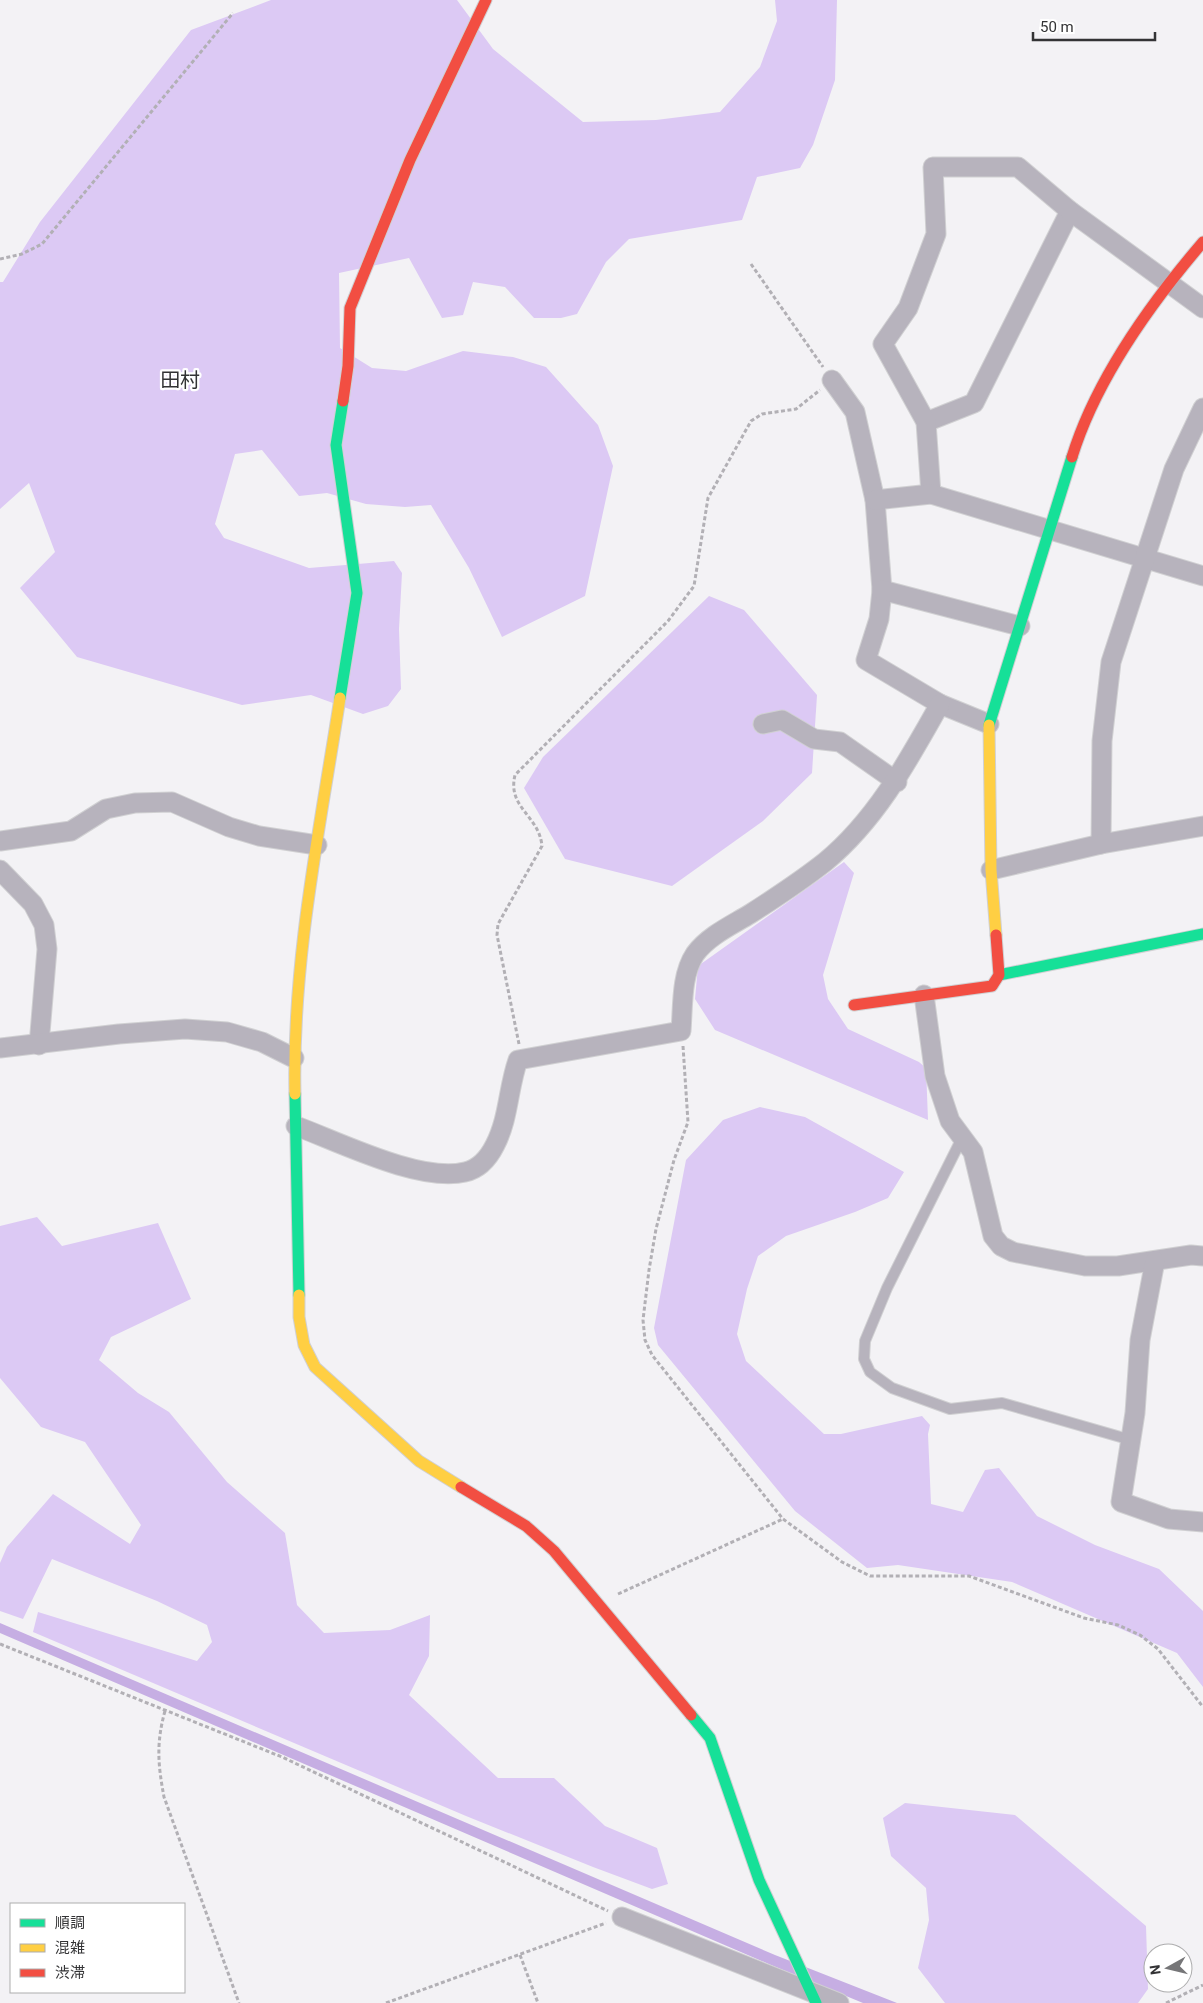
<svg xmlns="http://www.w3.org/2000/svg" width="1203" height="2003" font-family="Roboto,'Noto Sans JP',sans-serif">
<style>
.forest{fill:#dcc9f4}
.water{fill:#c6aee3}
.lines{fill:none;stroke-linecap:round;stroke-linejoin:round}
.lane-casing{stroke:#d0d0d2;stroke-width:12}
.street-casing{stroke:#d0d0d2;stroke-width:21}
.fast-casing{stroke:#d0d0d2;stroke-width:13}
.slow-casing{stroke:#d0d0d2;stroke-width:13}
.jam-casing{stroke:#d0d0d2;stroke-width:13}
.path{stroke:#b2b0b5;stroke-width:3;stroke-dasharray:4 2.5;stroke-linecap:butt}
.lane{stroke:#b7b3bd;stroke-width:10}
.street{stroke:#b7b3bd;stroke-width:19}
.fast{stroke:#16e098;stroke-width:11}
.slow{stroke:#ffcf43;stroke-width:11}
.jam{stroke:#f24e42;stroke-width:11}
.labels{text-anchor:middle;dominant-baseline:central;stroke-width:4.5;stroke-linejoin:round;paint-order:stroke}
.quarter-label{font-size:20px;fill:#333335;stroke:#fff}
</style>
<rect width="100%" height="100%" fill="#f3f2f5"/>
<g class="forest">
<polygon points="271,0 457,0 493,49 583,122 656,120 720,112 760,67 777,21 775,0 837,0 835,80 813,145 800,168 757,177 742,220 629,239 606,262 577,314 561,318 534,318 505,287 473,282 463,315 442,318 409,258 339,273 340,348 372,368 406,371 463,351 513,357 546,367 598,425 613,466 585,596 502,637 469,568 431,505 405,507 366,504 327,493 299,496 262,450 235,454 215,524 224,538 309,568 394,561 402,573 399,629 401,689 388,706 363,714 311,695 242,705 77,657 20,588 55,552 29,483 0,509 0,282 3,282 40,222 191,30"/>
<polygon points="709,596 744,610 817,695 812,773 763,821 672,886 565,859 524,788 543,757"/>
<polygon points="844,862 854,873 823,975 828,999 848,1029 919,1062 926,1068 928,1120 715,1030 695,999 698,966"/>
<polygon points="760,1107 805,1117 904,1172 888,1198 855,1212 786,1236 758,1256 747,1289 737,1334 746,1361 824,1434 841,1434 922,1416 930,1425 928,1434 931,1504 963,1512 985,1470 999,1468 1037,1516 1095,1545 1159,1569 1203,1611 1203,1687 1177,1653 1012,1582 898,1565 867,1568 795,1511 658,1345 654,1328 686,1160 723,1120"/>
<polygon points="37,1217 62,1246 158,1223 191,1299 111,1337 99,1360 138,1393 169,1412 227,1482 285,1533 297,1605 324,1633 390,1630 430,1615 429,1656 409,1695 498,1778 554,1778 605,1826 657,1848 668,1884 652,1889 593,1867 466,1816 33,1632 38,1612 197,1661 212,1642 207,1625 157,1601 52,1559 23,1619 0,1611 0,1563 7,1547 53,1494 130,1544 141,1525 85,1442 41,1427 0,1378 0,1226"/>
<polygon points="905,1803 1015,1815 1146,1926 1148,1989 1138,2003 945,2003 918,1968 929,1920 926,1888 891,1856 883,1818"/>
</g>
<polygon class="water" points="0,1623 775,1955 897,2003 863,2003 771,1965 0,1633"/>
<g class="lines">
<defs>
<polyline id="lane" points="962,1138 887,1288 865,1341 864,1359 870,1372 892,1388 950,1409 1002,1403 1131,1440"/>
<g id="street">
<polyline points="832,380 855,412 875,500 882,590 879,619 866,660 940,704 989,724"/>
<polyline points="926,422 974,403 1070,211"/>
<polyline points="931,494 926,422 883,344 908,308 936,234 933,167 1018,167 1070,211 1203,308"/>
<polyline points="875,500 931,494 1203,576"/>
<polyline points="882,590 1020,626"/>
<polyline points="763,724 782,720 814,739 840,742 897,782"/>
<polyline points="0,841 71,831 106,809 135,803 172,802 229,827 259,836 317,845"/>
<polyline points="1101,844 1102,741 1111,662 1174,469 1203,408"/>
<polyline points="0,870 33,904 44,925 47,949 39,1045"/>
<polyline points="991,870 1101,844 1203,826"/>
<polyline points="924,995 935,1076 950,1121 973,1152 993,1236 1001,1246 1013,1252 1085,1266 1118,1266 1191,1255 1203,1256"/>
<polyline points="0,1048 119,1034 185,1029 227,1032 262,1042 294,1058"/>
<path d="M296,1126C339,1142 421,1183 465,1172C479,1169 489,1157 495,1145C509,1118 508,1088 518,1060L681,1031C683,1006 681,975 695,954C708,936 732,925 750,914C775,898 801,881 825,862C876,820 908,761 940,704"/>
<polyline points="1155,1261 1140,1340 1135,1413 1121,1502 1169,1519 1203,1522"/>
<polyline points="622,1917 839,2003"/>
</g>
<g id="fast">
<polyline points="340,698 357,593 336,445 343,401"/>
<polyline points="989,725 1072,457"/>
<polyline points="999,975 1203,934"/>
<polyline points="295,1094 299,1295"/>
<polyline points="691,1715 710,1738 759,1880 816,2003"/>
</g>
<g id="slow">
<polyline points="989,725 991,870 996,935"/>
<path d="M295,1094C292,961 320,828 340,698"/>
<polyline points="299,1295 299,1317 304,1345 315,1367 419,1461 461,1487"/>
</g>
<g id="jam">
<polyline points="343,401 348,366 350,308 410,160 486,0"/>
<path d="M1072,457C1096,379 1150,304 1203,242"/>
<polyline points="854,1005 992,986 999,975 996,935"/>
<polyline points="461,1487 526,1526 554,1551 691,1715"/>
</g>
</defs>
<use href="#lane" class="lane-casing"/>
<use href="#street" class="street-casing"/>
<use href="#fast" class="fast-casing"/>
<use href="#slow" class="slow-casing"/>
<use href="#jam" class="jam-casing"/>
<g class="path">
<polyline points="0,259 22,254 42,244 233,13"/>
<polyline points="751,264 823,367"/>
<path d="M519,1044L497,935L498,924L542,846C539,815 507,808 515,775L668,621L694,586L708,498L751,421L762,414L796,409L820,390"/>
<polyline points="683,1046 688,1122 674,1160 656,1229 649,1270 643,1320 645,1340 652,1355 783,1519 842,1562 870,1576 969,1576 1084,1618 1118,1625 1140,1635 1158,1649 1203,1707"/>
<polyline points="618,1594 783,1519"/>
<polyline points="0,1644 282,1757 608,1911"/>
<path d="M165,1711C156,1743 158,1765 164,1797L239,2003"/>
<polyline points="520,1955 538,2003"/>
<polyline points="386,2003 606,1923"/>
<polyline points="1166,2003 1203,1985"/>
</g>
<use href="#lane" class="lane"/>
<use href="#street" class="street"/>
<use href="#fast" class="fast"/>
<use href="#slow" class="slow"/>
<use href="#jam" class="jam"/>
</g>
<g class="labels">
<g class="quarter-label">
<text x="180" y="380">田村</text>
</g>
</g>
<rect x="10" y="1903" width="175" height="90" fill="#ffffff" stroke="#adadae"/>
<rect x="20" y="1919" width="25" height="8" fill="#16e098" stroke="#adadae"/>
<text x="55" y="1928" font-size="15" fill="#333335">順調</text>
<rect x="20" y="1944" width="25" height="8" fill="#ffcf43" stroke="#adadae"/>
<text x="55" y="1953" font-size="15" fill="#333335">混雑</text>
<rect x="20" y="1969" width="25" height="8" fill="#f24e42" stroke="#adadae"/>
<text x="55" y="1978" font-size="15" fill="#333335">渋滞</text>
<g transform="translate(1168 1968) rotate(262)"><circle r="24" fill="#ffffff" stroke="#adadae"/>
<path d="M0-4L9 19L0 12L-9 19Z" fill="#767678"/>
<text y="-8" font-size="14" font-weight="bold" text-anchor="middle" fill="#333335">N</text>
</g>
<path d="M1033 32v8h122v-8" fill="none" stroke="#333335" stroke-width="2.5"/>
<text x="1040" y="32" font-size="15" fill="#333335" stroke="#ffffff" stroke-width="4" paint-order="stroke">50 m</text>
</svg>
